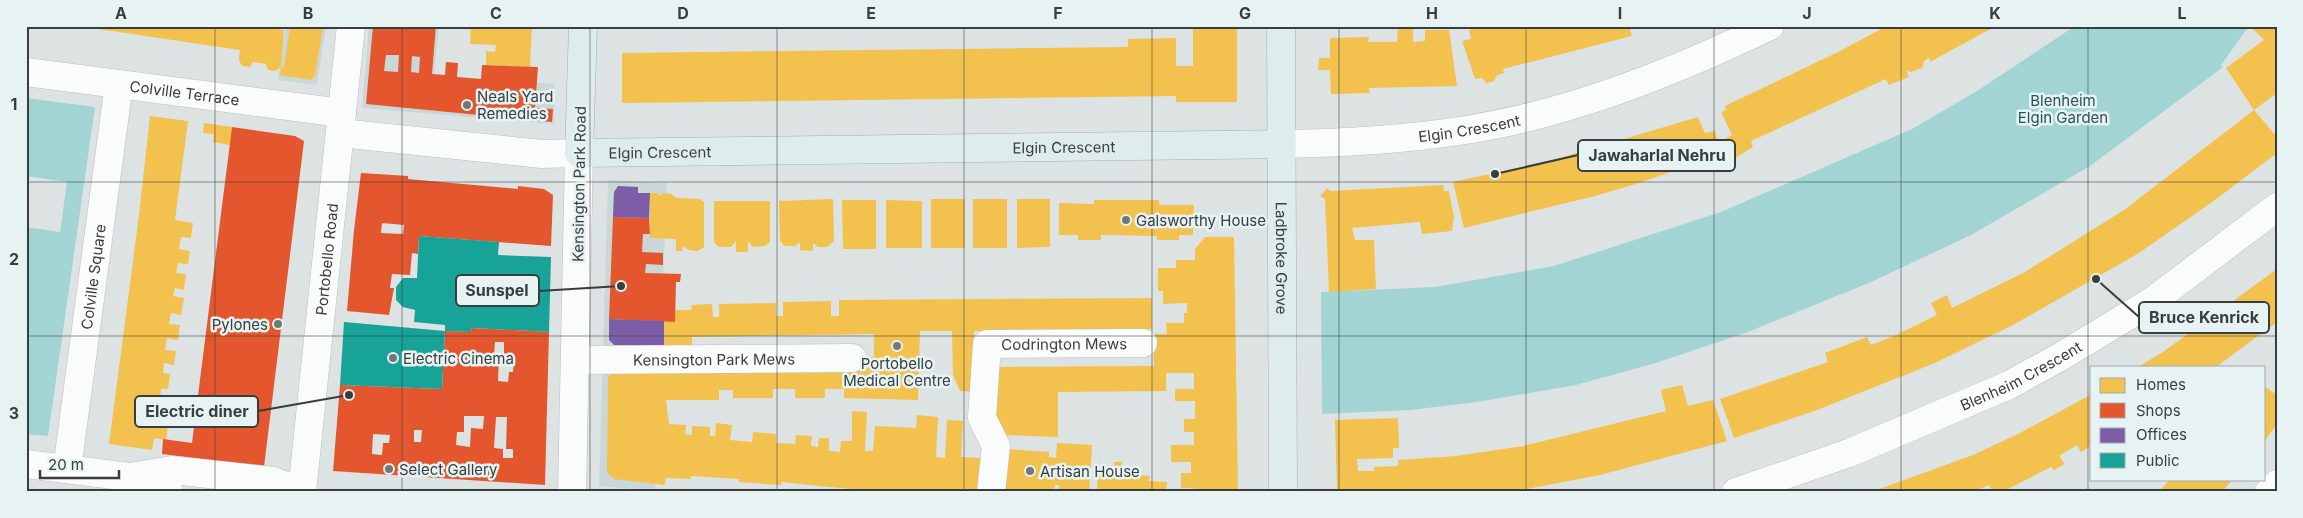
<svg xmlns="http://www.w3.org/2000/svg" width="2303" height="518" font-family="Inter,sans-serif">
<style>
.built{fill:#cad7d7}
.green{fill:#a3d4d4}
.homes{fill:#f2c14e}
.shops{fill:#e4572e;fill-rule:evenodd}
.offices{fill:#7b5ea7}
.public{fill:#17a398}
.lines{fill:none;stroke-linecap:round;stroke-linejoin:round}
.minor-casing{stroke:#bbbfbf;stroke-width:29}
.major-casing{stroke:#99b2b2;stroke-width:29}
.minor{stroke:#fafbfb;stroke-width:28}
.major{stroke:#deecec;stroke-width:28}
.grid{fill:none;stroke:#383d3d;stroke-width:1;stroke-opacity:0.55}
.poi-dot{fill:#727777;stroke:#e7f3f3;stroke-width:2}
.labels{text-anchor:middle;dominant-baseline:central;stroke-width:5;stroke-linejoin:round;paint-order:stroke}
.street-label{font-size:15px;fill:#383d3d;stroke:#e7f3f3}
.poi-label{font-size:15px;fill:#383d3d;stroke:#e7f3f3;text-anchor:start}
.park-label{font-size:15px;fill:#295454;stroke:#e7f3f3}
.leader{fill:none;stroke:#383d3d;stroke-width:2}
.callout-dot{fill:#383d3d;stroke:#e7f3f3;stroke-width:2}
.callout{fill:#e7f3f3;stroke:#383d3d;stroke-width:2}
.callout-label{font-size:16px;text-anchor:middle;font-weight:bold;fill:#383d3d}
.neatline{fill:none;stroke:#383d3d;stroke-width:2}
.grid-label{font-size:16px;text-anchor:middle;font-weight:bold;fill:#383d3d}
</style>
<rect width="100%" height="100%" fill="#dde3e3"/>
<g class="built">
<polygon points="286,26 326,26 317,85 278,80"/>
<polygon points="369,26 439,26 434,75 554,84 554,124 362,108"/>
<polygon points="608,180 667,183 655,491 599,486"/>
</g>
<g class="green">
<polygon points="2075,26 2249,26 2221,65 2222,68 2090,166 1971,235 1871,282 1748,332 1656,363 1576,385 1477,402 1411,410 1322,414 1321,292 1435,287 1554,266 1721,212 1912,129 1977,91"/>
<polygon points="26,98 95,107 48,436 26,434 26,227 60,232 67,182 26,176"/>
</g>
<g class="homes">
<polygon points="78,26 276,26 276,29 284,30 281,67 275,71 268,70 266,64 253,62 250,67 242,66 239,60 240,50"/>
<polygon points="290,26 323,26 315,76 311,80 280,75 281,67 284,67"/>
<polygon points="471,26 532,26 530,67 486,65 486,51 495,52 496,45 470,44"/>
<polygon points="1193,26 1237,26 1237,102 1176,102 1176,96 622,103 622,53 1128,47 1128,39 1176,38 1176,66 1193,66"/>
<polygon points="1486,26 1629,26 1632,36 1503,69 1504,73 1497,75 1494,81 1486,83 1482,78 1475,79 1462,41 1471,39 1469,30"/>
<polygon points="1887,26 1996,26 1930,62 1929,58 1924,61 1922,68 1911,72 1906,70 1909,77 1889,85 1886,79 1751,141 1753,147 1735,158 1725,139 1732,135 1721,112 1726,110 1725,106 1838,52"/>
<polygon points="2250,26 2277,26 2277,93 2254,110 2226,68 2264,40"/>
<polygon points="1398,29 1413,29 1413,42 1425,41 1425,30 1449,30 1457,86 1369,88 1370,93 1331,94 1330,70 1318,70 1319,58 1330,58 1330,38 1369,37 1368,42 1397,42"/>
<polygon points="2254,110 2277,137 2277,153 2215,200 2139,253 2013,325 1935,363 1817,410 1734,438 1720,399 1828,362 1825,353 1867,337 1871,345 1896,335 1937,315 1931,303 1947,295 1952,308 2025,272 2124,210"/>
<polygon points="150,116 188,121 175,220 193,223 191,238 181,237 179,249 190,251 188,264 178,263 176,273 186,274 184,290 175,288 173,296 184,298 181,315 171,313 169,324 180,325 178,340 167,338 165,350 176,351 174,365 164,363 163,373 170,374 168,389 161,389 160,399 172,400 170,415 159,413 157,422 168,423 166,440 154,438 152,450 109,444 139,215"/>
<polygon points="1698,117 1705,133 1715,131 1722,154 1639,183 1595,196 1464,228 1453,182 1553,160"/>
<polygon points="204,123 232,127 230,145 213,142 214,134 203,133"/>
<polygon points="1443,185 1444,191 1449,191 1454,217 1452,231 1422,234 1420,222 1352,228 1355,240 1374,240 1376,289 1329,292 1325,199 1320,196 1327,188 1330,191"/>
<polygon points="650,193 659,193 658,197 664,193 671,194 677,198 700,199 704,202 704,247 698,251 689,250 683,246 682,251 676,251 676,239 650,238"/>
<polygon points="833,199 834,241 827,247 818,247 813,243 813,251 800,250 800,242 795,246 785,246 780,241 779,201"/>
<rect x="931" y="199" width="34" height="49"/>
<rect x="973" y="199" width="34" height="49"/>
<polygon points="1017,199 1050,199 1050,247 1017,248"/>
<polygon points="842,200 876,200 876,249 843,249"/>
<polygon points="886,200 922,201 922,248 886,248"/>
<polygon points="1094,200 1159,200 1159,205 1194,205 1193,235 1179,235 1179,240 1157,240 1157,236 1101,235 1101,240 1078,240 1078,235 1059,235 1059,203 1094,204"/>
<polygon points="714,201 770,201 770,242 765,246 753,247 748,241 748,252 736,252 736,241 731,247 719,247 714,242"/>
<polygon points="1205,237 1234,237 1238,492 1193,492 1193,488 1181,488 1181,473 1191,473 1191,462 1171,462 1171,445 1194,445 1194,432 1184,432 1184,419 1195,419 1195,401 1175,401 1175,389 1194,389 1194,373 1166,373 1166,391 1058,392 1058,437 1004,435 995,414 996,367 1154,366 1153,334 1167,334 1166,323 1184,323 1184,313 1187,313 1187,303 1163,304 1163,291 1158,291 1158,268 1176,268 1176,260 1195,260 1195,249"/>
<polygon points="2277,269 2277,322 2216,367 2138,367 2163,352"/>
<polygon points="1152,298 1152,329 974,331 974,392 960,391 953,375 952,331 920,331 918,400 844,398 844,389 825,389 825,398 795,398 795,389 773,389 773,398 733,398 733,390 719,390 719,400 666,400 669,424 686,425 685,434 692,435 692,426 710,427 710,436 715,436 716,423 732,425 730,440 752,442 753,432 776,434 776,443 795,444 796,435 812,436 811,446 818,447 819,438 829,438 829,451 840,452 841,441 852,441 852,411 867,412 865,451 873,451 875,426 916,428 917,415 938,417 936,457 945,458 947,420 963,421 961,457 981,458 979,492 879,492 781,482 781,485 739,482 739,479 691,476 691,479 666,478 665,485 614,479 607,472 608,378 616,368 867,369 868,357 874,357 874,334 692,337 692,346 664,346 664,321 675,322 675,310 692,310 691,305 712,304 713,317 719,317 719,304 776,303 776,316 783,316 783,302 831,301 831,316 839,316 839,300"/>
<polygon points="1682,385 1688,406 1713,400 1727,441 1600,475 1511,492 1337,492 1335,420 1398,418 1399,448 1393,448 1393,458 1357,459 1358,471 1374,471 1374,467 1398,466 1398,460 1456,456 1523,446 1666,411 1661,390"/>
<polygon points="2264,386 2277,395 2277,424 2264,442"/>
<polygon points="2092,394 2092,445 2081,452 2077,445 2059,456 2065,464 2054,470 2051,467 2002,492 1993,492 1989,485 1973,492 1871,492 1973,455 2018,434"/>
<polygon points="1057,443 1092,445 1089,492 1058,492 1059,485 1055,485 1054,492 1004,492 1007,449 1049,452 1049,457 1056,458"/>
<polygon points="1114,462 1122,462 1121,477 1125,478 1126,474 1150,476 1149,481 1167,482 1166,492 1097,492 1098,470 1104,469 1104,466 1114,467"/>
<polygon points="2171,479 2233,479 2222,492 2158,492"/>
</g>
<g class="shops">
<path d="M373,26H436L432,74L445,75L446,62L458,63L457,77L481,79L482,65L538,67L535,108L553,109L552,122L366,104ZM386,55H399L398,72L384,71ZM412,56L420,57L419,73L411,72Z"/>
<polygon points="232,127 295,136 304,141 264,467 162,454 163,439 192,443"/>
<path d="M361,173L408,176V179L518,189V186L544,189L553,195L551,246L419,236L418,254L412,253L410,275L392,274L390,288H394L389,315L347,311L354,230ZM382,223L404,225L403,234L381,233Z"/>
<polygon points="613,217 649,218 650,234 643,234 642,252 663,253 663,265 646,264 645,273 681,274 680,282 676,282 675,322 609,319"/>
<path d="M472,328L549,332L545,485L333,471L340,385L442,389L445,331L471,332ZM495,342H504V356L514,357L513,372H509L508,382L498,381L499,356H494ZM464,416H484L483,429L471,428L470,447L456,445L457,432H464ZM496,417H507L506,449H513V458H503V449L494,448ZM414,430H422L421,442H414ZM373,434L390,435L389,443H383L382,455L372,454Z"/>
</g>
<g class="offices">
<polygon points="618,186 638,187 638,193 650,193 649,218 613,217 614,192"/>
<polygon points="609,319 664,321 664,346 614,345 609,340"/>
</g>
<g class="public">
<polygon points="419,236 499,242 498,255 551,257 549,332 472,328 471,332 445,331 445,325 414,322 415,310 403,307 396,300 396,287 403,278 417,278"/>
<polygon points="344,322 445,331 442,389 340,385"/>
</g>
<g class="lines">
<defs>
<g id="minor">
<path id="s1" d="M26,72L342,113"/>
<polyline points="340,133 542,154 579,153 572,492"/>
<path id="s2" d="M1282,144C1341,143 1400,140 1459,131C1567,115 1672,73 1770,26"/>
<path id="s3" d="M575,360L852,358"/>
<polyline points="26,464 130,477 169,492"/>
<path id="s4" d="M67,469L119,84"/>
<polyline points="130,477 172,470 273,481 289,487 295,492"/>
<path id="s5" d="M302,492L351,26"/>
<path id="s6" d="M991,492L996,446L982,418L987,344L1143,343"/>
<path id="s7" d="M1736,492L1849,453L2009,385L2060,357L2154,300L2277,207"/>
<polyline points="2269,492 2277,484"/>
</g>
<g id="major">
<path id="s8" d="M583,26L579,153L1282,144"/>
<path id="s9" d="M1281,26L1283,492"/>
</g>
</defs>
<use href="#minor" class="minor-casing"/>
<use href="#major" class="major-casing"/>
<use href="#minor" class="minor"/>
<use href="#major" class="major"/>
</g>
<path class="grid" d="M215,26V492M402,26V492M590,26V492M777,26V492M964,26V492M1152,26V492M1339,26V492M1526,26V492M1714,26V492M1901,26V492M2088,26V492M26,182H2277M26,336H2277"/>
<g class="poi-dot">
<circle cx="467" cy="105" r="5"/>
<circle cx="1126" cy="220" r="5"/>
<circle cx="278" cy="324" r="5"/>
<circle cx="897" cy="346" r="5"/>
<circle cx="393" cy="358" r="5"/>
<circle cx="389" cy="469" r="5"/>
<circle cx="1030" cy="471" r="5"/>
</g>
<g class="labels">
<g class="street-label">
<text stroke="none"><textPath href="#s1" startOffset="160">Colville Terrace</textPath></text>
<text stroke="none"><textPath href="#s2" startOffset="188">Elgin Crescent</textPath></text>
<text stroke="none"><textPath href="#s8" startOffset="612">Elgin Crescent</textPath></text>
<text stroke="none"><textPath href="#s8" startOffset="208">Elgin Crescent</textPath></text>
<text transform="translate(579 184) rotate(-89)">Kensington Park Road</text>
<text stroke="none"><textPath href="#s5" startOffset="234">Portobello Road</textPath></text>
<text stroke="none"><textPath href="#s9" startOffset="232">Ladbroke Grove</textPath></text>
<text stroke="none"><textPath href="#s4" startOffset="194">Colville Square</textPath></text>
<text stroke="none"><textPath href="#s6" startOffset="229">Codrington Mews</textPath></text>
<text stroke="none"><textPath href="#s3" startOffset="139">Kensington Park Mews</textPath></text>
<text stroke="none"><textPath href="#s7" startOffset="308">Blenheim Crescent</textPath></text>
</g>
<g class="poi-label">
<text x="477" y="96">Neals Yard<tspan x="477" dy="17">Remedies</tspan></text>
<text x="1136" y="220">Galsworthy House</text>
<text x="268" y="324" text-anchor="end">Pylones</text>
<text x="403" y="358">Electric Cinema</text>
<text x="897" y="363" text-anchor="middle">Portobello<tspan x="897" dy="17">Medical Centre</tspan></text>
<text x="399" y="469">Select Gallery</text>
<text x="1040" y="471">Artisan House</text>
</g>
<g class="park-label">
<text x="2063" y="100">Blenheim<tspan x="2063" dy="17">Elgin Garden</tspan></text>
</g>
</g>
<path class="leader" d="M1495 174L1578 155M621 286L539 291M2096 279L2139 317M349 395L258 411"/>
<g class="callout-dot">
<circle cx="1495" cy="174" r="5"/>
<circle cx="621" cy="286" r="5"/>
<circle cx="2096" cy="279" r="5"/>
<circle cx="349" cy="395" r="5"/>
</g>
<g class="callout">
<rect x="1578" y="140" width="157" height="31" rx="5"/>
<rect x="456" y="275" width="83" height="31" rx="5"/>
<rect x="2139" y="302" width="130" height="31" rx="5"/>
<rect x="135" y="396" width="123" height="31" rx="5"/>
</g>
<g class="callout-label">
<text x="1657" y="161">Jawaharlal Nehru</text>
<text x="497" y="296">Sunspel</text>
<text x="2204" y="323">Bruce Kenrick</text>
<text x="197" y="417">Electric diner</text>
</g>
<rect width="2303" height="518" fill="none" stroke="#e7f3f3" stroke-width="55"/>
<rect x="2090" y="366" width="175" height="115" fill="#e7f3f3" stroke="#a1aaaa"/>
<rect x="2100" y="378" width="25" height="15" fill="#f2c14e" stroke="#a1aaaa"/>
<text x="2136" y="390" font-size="15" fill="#383d3d">Homes</text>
<rect x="2100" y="403" width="25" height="15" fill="#e4572e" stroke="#a1aaaa"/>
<text x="2136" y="416" font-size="15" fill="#383d3d">Shops</text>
<rect x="2100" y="428" width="25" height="15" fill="#7b5ea7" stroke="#a1aaaa"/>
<text x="2136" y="440" font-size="15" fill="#383d3d">Offices</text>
<rect x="2100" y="453" width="25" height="15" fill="#17a398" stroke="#a1aaaa"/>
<text x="2136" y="466" font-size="15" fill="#383d3d">Public</text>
<path d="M40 470v8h79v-8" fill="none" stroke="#383d3d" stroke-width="2.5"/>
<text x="48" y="470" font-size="15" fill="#383d3d" stroke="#e7f3f3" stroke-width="4" paint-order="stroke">20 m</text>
<rect x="28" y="28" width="2248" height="462" class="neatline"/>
<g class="grid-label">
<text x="121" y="19">A</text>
<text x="308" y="19">B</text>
<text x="496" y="19">C</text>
<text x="683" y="19">D</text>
<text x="871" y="19">E</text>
<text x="1058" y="19">F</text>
<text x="1245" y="19">G</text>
<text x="1432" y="19">H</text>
<text x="1620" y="19">I</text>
<text x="1807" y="19">J</text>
<text x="1995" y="19">K</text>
<text x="2182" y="19">L</text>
<text x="14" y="110">1</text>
<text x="14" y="265">2</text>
<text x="14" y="419">3</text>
</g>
</svg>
